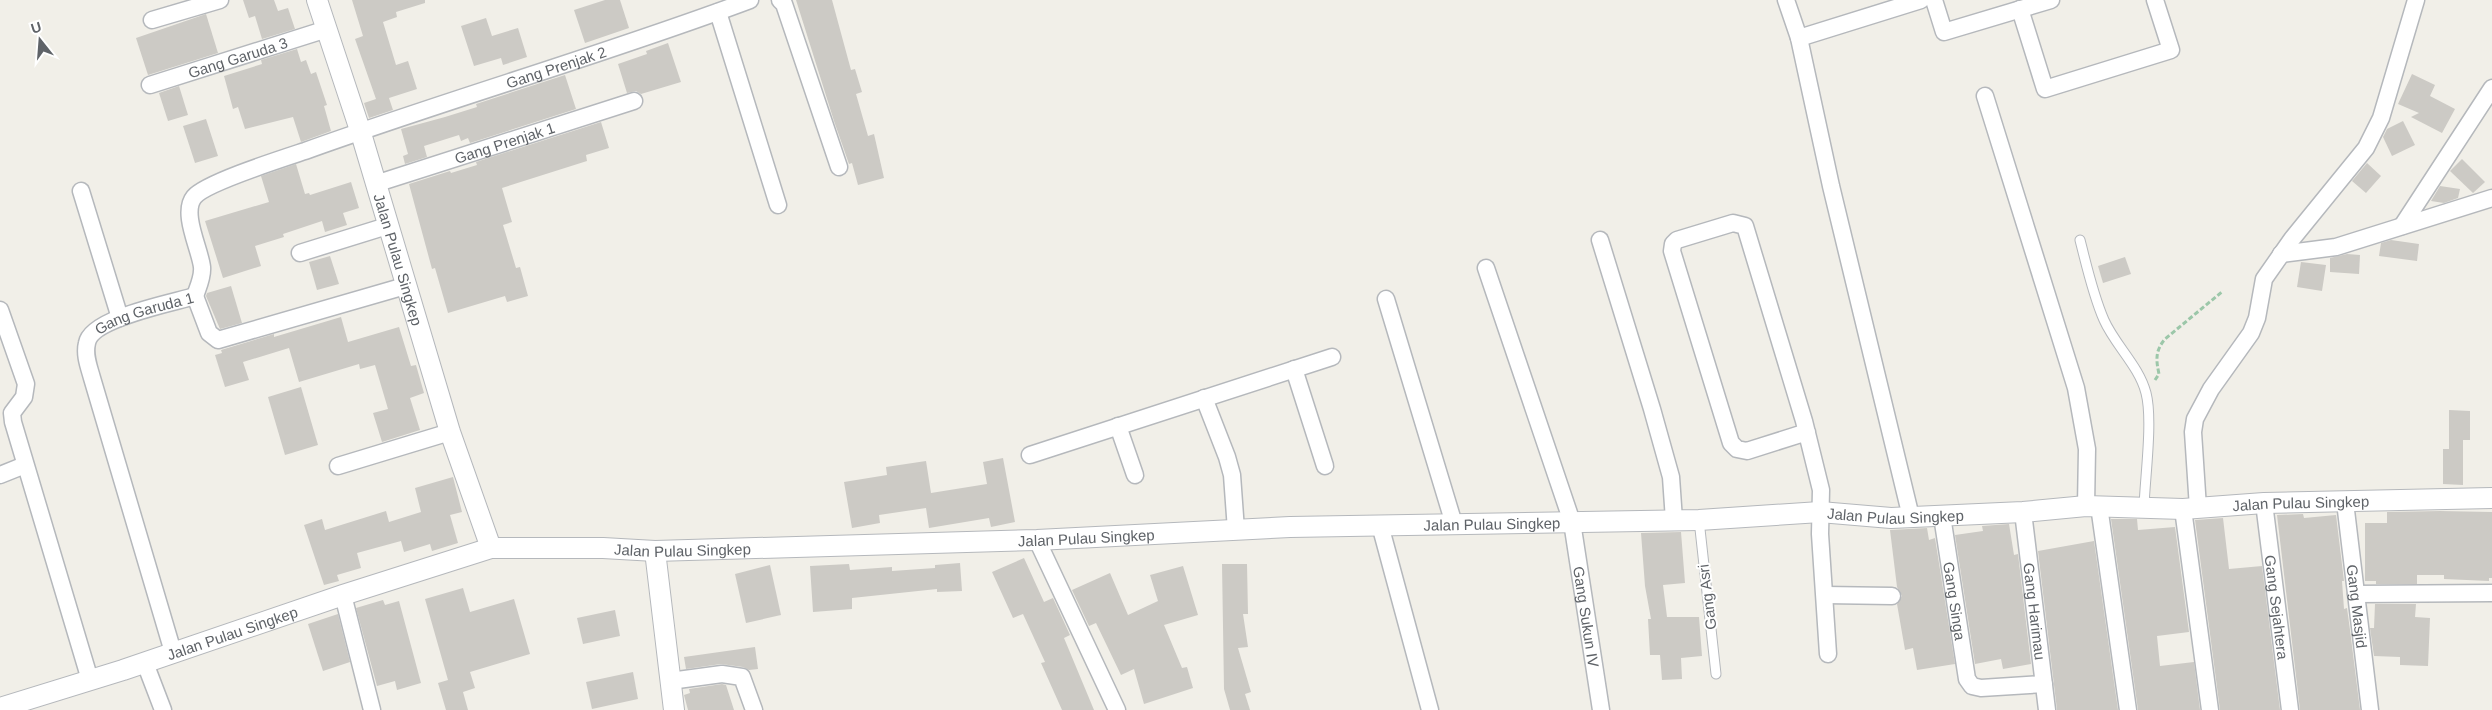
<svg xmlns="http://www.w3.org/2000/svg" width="2492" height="710" font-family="Helvetica,sans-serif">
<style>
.building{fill:#cccac5}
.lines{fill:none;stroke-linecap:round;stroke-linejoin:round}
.service-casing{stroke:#b5b8bc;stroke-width:11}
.minor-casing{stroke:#b5b8bc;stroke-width:19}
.tertiary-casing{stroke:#b5b8bc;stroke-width:22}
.path{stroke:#9cc7a9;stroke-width:3;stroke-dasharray:5 2.5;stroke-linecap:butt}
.service{stroke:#fff;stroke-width:9}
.minor{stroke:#fff;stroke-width:16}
.tertiary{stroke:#fff;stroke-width:20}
.labels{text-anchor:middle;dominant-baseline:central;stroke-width:4;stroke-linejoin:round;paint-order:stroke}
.street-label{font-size:15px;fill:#5f6368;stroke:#fff}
</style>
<rect width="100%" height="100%" fill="#f1efe8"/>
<g class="building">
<polygon points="243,0 274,0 278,11 288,8 295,29 262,39 255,16 249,18"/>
<polygon points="352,0 425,0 425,3 396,12 397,17 383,22 396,65 408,61 417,89 389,98 393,110 369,118 364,103 376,99 355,39 363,36"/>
<polygon points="605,0 620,0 629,28 585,43 574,10"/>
<polygon points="796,0 832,0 851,70 855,69 862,92 856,94 868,136 874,134 884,178 858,185 852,163 849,164 834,121"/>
<polygon points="206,14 218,53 148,75 136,38"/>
<polygon points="486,18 492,36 518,28 527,57 503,65 501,58 474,66 461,26"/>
<polygon points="668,43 681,82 641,94 636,91 627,93 618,64 647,54 646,51"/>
<polygon points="297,49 301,62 306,60 311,74 316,72 327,105 324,106 331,131 301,142 293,117 245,129 238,107 233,109 224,76 262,64 261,60"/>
<polygon points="2412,74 2435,85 2430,96 2455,109 2442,133 2411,117 2419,113 2398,104"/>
<polygon points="565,75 576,109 470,143 468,138 461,141 459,135 424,146 427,157 405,164 403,156 408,154 401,129 445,117 477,107 476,104"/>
<polygon points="179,86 188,115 168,121 159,93"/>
<polygon points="206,119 218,156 195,163 183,126"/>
<polygon points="2403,121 2415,145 2392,156 2383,137 2387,129"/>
<polygon points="601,122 609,148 586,155 587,161 502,188 512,222 503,225 516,268 520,267 528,296 507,302 505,296 448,313 435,268 432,269 409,184 450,171 451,173 477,165 476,162"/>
<polygon points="2462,159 2485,182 2473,193 2450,171"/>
<polygon points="2367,163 2381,176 2366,193 2352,181"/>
<polygon points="296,164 305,194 309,193 310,195 351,182 359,208 343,213 347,225 325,232 322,221 283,234 284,237 255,246 261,266 223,278 205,221 269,202 261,176"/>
<polygon points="2440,186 2460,189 2458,198 2444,203 2431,201"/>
<polygon points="2391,240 2419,244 2417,261 2379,256 2381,243"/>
<polygon points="2347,254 2360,255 2359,274 2330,272 2330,258"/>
<polygon points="330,256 339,284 317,290 309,262"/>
<polygon points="2125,257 2131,274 2103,283 2098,266"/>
<polygon points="2301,262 2326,265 2322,291 2297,287"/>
<polygon points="231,286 242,323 220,329 206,296 207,293"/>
<polygon points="341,317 348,342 399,327 411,366 416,365 424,393 410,398 420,430 382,442 373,413 388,409 375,365 360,369 359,364 299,382 289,348 243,362 249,380 225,387 215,355 222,353 221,350 274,334 274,337"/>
<polygon points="301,387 318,445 285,455 268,397"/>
<polygon points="2449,410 2470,411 2470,440 2463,440 2463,485 2443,484 2443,449 2449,449"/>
<polygon points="1003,458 1015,522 991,527 989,518 929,528 926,508 879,515 880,523 852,528 844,482 887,475 886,467 926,461 931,493 987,484 983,462"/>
<polygon points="453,477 462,512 450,515 458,543 432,551 430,544 404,552 401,541 357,553 361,568 337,575 339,581 324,585 304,525 322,519 325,530 386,511 389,522 421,512 415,488"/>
<polygon points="2440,511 2492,512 2492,578 2489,578 2489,581 2444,579 2444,575 2417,575 2417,584 2376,584 2376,581 2365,581 2365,523 2387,523 2387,512"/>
<polygon points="2303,514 2304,518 2336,515 2344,581 2342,581 2344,609 2347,608 2350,630 2360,710 2300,710 2277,515"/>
<polygon points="2223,518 2229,569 2262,566 2280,710 2220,710 2195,520"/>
<polygon points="2111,519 2137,519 2138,530 2175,527 2189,632 2157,636 2160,666 2194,662 2200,710 2138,710"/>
<polygon points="2009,524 2014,555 2018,554 2031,664 2003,669 2001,659 1975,664 1955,535 1983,531 1982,526"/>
<polygon points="1927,528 1929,540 1935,538 1955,664 1917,670 1913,648 1905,650 1897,604 1902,596 1897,587 1890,530"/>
<polygon points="1681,532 1685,583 1663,585 1667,617 1699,617 1702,656 1681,658 1682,679 1662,680 1660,655 1650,655 1648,619 1651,619 1645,586 1641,533"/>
<polygon points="2094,541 2118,710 2057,710 2038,551"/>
<polygon points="1024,558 1044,602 1053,598 1070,635 1064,638 1094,710 1062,710 1041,663 1045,662 1023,614 1013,618 992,572"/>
<polygon points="960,563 962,591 937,592 937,589 852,598 852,609 813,612 810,566 849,564 850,570 892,567 892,571 935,568 935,565"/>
<polygon points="1222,564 1247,564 1248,614 1243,614 1248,647 1238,648 1251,692 1245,694 1250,710 1230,710 1224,689"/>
<polygon points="770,565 781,615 746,623 735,574"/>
<polygon points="1183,566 1198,615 1164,625 1182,668 1187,667 1193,688 1144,704 1134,669 1121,675 1096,623 1089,626 1072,590 1110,573 1128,615 1158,601 1150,575"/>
<polygon points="463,588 470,612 514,599 530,654 470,672 475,688 463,692 468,710 446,710 438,683 448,680 425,599"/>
<polygon points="383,600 385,605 399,601 421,683 397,690 395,681 377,686 356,608"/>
<polygon points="2375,604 2416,604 2415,617 2430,618 2428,666 2400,665 2400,657 2374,656 2370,628 2374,628"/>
<polygon points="615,610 620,636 583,644 577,618"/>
<polygon points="338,614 350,662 323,671 308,624"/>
<polygon points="755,647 758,669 749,670 743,667 721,664 686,669 684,657"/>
<polygon points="633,672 638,699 592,709 586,682"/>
<polygon points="722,684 726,685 734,710 688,710 684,695 690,693 689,689"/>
</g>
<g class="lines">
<defs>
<g id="service">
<path d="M2080,240C2087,267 2093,295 2104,320C2115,345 2139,366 2146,393C2153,420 2145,477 2144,507"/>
<polyline points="1699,520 1716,674"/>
</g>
<g id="minor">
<polyline points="780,0 784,4 839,167"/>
<polyline points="1786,0 1799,38 1831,186 1911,517"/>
<polyline points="1934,0 1944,32 2051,0"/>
<polyline points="2020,9 2045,89 2171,50 2155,0"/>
<polyline points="718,12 778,205"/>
<polyline points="152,20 220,0"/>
<polyline points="1799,38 1921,0"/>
<path id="s1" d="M150,85L327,29"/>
<polyline points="1985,96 2076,388 2087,449 2086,506"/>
<path id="s2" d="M375,184L634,101"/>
<polyline points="81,191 120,318"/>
<polyline points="2402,226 2492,88"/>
<polyline points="1600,240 1652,409 1671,477 1674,520"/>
<polyline points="300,253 387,226"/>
<polyline points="2281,254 2336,247 2492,198"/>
<path id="s3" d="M1486,268L1572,522L1601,710"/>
<path id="s4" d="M195,296C198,287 203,277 202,267C200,249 181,213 194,197C205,183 284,158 305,151C452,98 603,55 750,0"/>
<polyline points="195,296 209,333 218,340 405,286"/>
<polyline points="1386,299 1454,524"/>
<polyline points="0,310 26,384 24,397 12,413 13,422 90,680"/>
<polyline points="1294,369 1325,466"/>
<polyline points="1204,398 1227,457 1232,475 1236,530"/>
<polyline points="1118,426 1135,475"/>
<polyline points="1807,432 1747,451 1737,449 1731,443 1672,251 1673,244 1677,240 1733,223 1745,226 1804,421 1821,490 1820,534 1828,654"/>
<polyline points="1030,455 1332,357"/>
<polyline points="338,466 450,432"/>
<polyline points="0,475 25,465"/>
<path id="s5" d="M2345,502L2370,710"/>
<path id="s6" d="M2264,503L2290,710"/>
<polyline points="2099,506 2128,710"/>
<polyline points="2198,508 2193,432 2195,419 2211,389 2251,333 2257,318 2264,279 2292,239 2366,148 2381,118 2416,0"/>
<polyline points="2183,509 2210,710"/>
<path id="s7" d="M2023,512L2047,710"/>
<path id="s8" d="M1942,516L1967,679L1972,686L1981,688L2044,684"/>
<polyline points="1380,525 1430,710"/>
<polyline points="1037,540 1117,710"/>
<polyline points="2356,594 2492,593"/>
<polyline points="343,595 372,710"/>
<polyline points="1825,595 1892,596"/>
<path id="s9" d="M173,652L92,378C89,367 84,355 87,343C91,318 172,303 195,296"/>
<polyline points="145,663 163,710"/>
<polyline points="670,681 722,674 742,677 754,710"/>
</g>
<g id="tertiary">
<path id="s10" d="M317,0L360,130L450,432L491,548"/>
<polyline points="655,551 674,710"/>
<path id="s11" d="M0,708L123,670L343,595L491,548H603L655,551L1037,540L1290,527L1699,520L1820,512L1891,518L2023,512L2086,506L2183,509L2264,503L2492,498"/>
</g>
</defs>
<use href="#service" class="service-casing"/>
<use href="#minor" class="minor-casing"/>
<use href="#tertiary" class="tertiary-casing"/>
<path class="path" d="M2155,380L2159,374C2156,360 2155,351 2165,339L2223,291"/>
<use href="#service" class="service"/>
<use href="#minor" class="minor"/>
<use href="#tertiary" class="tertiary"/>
</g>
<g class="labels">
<g class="street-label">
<text stroke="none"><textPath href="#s1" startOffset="92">Gang Garuda 3</textPath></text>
<text stroke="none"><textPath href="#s4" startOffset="488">Gang Prenjak 2</textPath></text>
<text stroke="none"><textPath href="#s2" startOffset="136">Gang Prenjak 1</textPath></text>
<text stroke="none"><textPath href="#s10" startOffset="272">Jalan Pulau Singkep</textPath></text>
<text stroke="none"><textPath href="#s9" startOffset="389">Gang Garuda 1</textPath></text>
<text stroke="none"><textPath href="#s11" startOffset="2328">Jalan Pulau Singkep</textPath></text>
<text stroke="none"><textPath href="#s11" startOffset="1922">Jalan Pulau Singkep</textPath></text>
<text stroke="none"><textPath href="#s11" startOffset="1518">Jalan Pulau Singkep</textPath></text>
<text stroke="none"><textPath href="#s11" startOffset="1112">Jalan Pulau Singkep</textPath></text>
<text stroke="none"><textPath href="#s11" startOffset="708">Jalan Pulau Singkep</textPath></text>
<text transform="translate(1707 597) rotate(-97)">Gang Asri</text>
<text stroke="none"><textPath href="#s8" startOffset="86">Gang Singa</textPath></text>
<text stroke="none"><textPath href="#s5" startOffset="105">Gang Masjid</textPath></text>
<text stroke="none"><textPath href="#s6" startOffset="105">Gang Sejahtera</textPath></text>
<text stroke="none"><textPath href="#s7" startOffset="100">Gang Harimau</textPath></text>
<text stroke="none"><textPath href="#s3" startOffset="364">Gang Sukun IV</textPath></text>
<text stroke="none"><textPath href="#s11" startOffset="244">Jalan Pulau Singkep</textPath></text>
</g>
</g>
<g transform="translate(40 40) rotate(343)" stroke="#ffffff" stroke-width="4" paint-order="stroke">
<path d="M0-4L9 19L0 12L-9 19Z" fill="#5f6368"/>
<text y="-8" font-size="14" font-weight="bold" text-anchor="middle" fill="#5f6368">U</text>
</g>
</svg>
